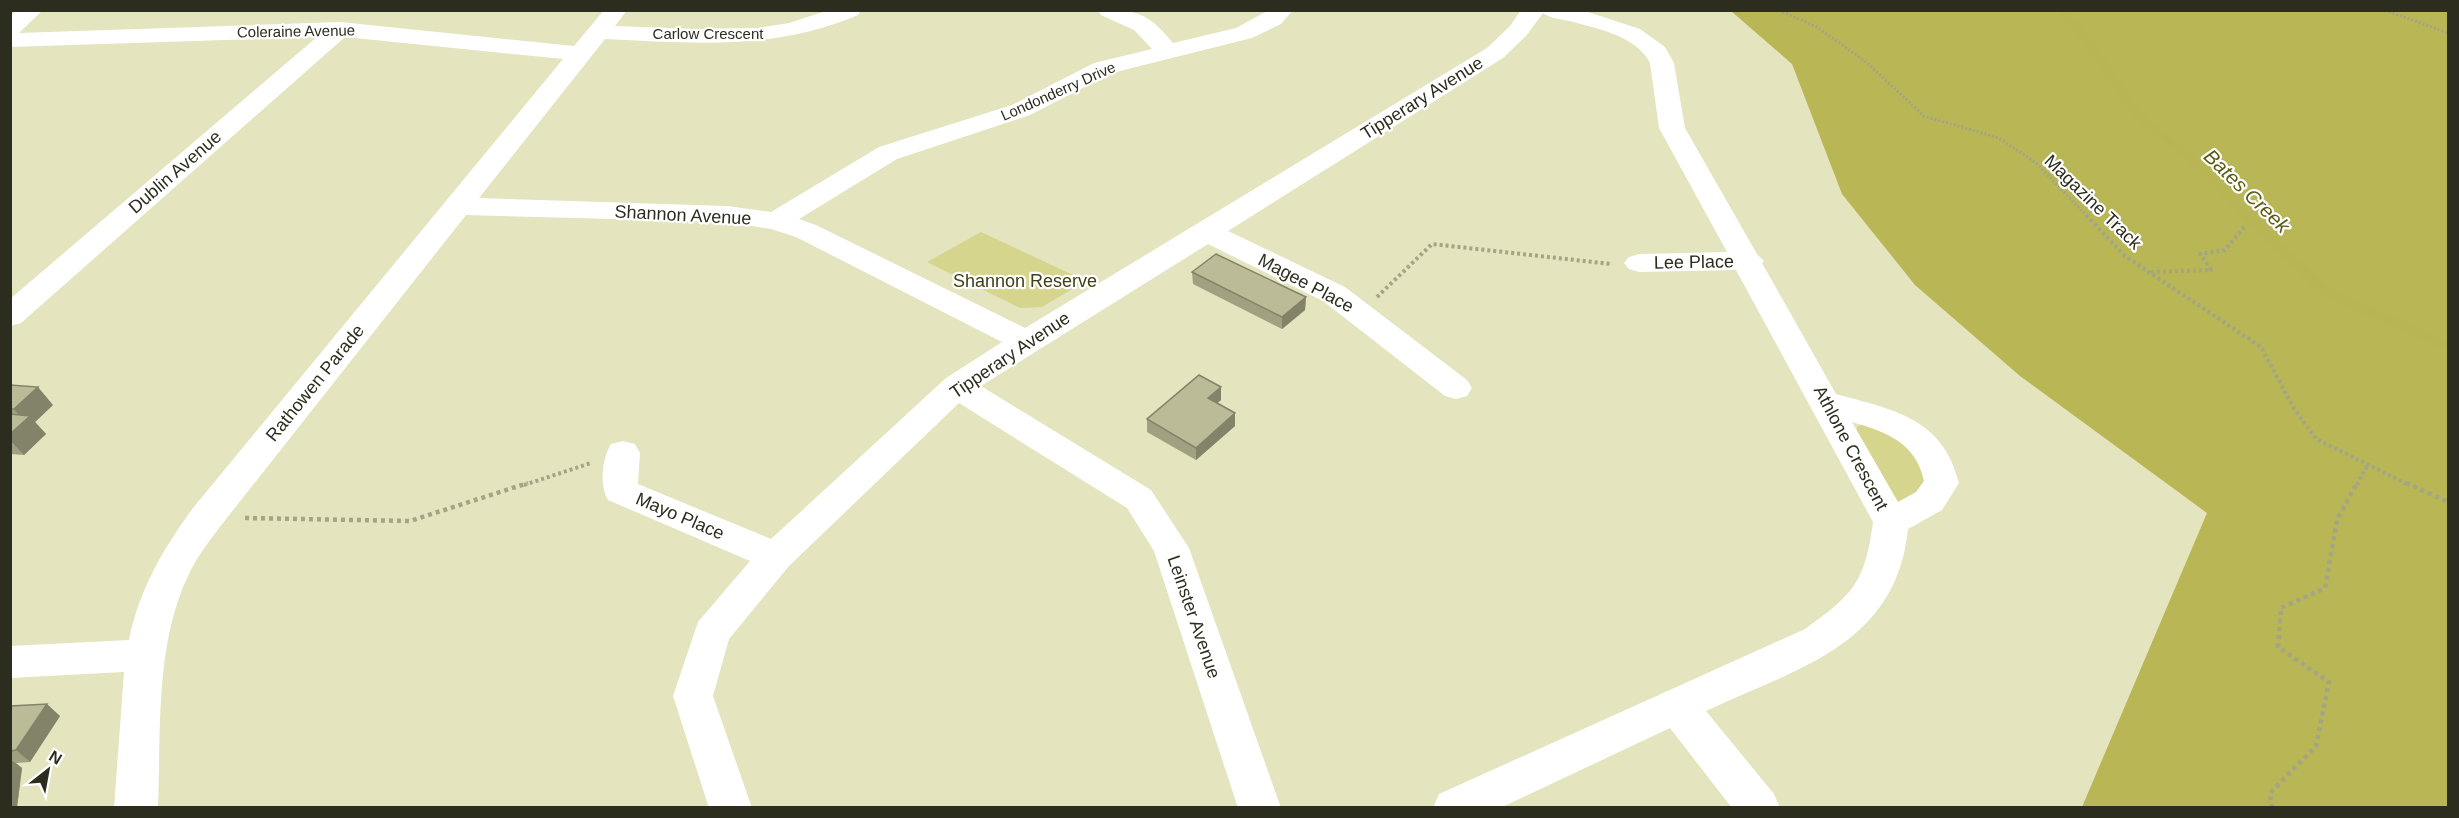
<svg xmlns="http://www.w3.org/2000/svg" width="2459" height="818" font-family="Arial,sans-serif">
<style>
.green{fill:#d5d58d}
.forest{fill:#b8b655}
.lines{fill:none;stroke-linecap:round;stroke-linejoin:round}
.stream-far1{stroke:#b7b554;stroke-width:6}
.stream{stroke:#b7b554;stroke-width:8}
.path-far2{stroke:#a4a487;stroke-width:3;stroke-dasharray:2 2;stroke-linecap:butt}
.path-far1{stroke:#a4a487;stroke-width:4;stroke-dasharray:3 3;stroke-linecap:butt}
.path{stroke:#a4a487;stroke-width:4.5;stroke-dasharray:4 4;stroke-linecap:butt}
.minor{fill:#fff;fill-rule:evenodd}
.wall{fill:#a1a182}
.shaded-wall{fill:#83836a}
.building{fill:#bbbb97;stroke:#83836a;stroke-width:1.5}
.labels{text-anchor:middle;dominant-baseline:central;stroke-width:4.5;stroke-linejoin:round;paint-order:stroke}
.far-street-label{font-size:15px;fill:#2d2d1f;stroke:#fff}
.street-label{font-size:18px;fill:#2d2d1f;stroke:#fff}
.park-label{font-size:18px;fill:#414017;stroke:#fff}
.water-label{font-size:20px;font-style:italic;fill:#5d5b12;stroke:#fff}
</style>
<rect width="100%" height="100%" fill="#e4e4bf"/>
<g class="green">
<polygon points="981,232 1086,281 1042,307 1020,308 927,262"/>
<polygon points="1863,424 1874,425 1925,456 1928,483 1901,507 1856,433 1857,427"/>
</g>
<polygon class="forest" points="1731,11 2448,11 2448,807 2082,807 2207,513 2020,376 1915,285 1842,194 1792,64"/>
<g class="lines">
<polyline class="stream-far1" points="2061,10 2088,41 2138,115 2197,164 2247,216"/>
<polyline class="stream" points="2245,215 2328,293 2448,346"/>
<g class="path-far2">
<polyline points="1779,10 1817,27 1866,62 1924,116 1999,138 2036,163 2087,216"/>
<polyline points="2385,10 2448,33"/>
</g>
<g class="path-far1">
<polyline points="2086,215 2125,256 2261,347 2293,407 2316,439 2409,485"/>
<polyline points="2151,272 2211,270 2200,254 2225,250 2246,225"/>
<polyline points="1377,297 1432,244 1611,264"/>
<polyline points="524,485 591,463"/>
<polyline points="2357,485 2367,466"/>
</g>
<g class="path">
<polyline points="2406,483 2448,502"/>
<polyline points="245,518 410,521 528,483"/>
<polyline points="2272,808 2270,793 2316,746 2329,682 2278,647 2281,608 2325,588 2337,520 2357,483"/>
</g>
<path class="minor" d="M17,10H43L19,33L340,22L574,46L604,10H627L615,26L694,29L758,28L789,23L829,10H861L858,15C773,51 694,43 605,39L479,198L727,206L771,212L879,147L1012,105L1094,63L1152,49L1134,30L1101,15L1098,10C1138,10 1147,12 1173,43L1236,28L1269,10H1293L1281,24L1252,38L1112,73L1030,115L897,159L799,219L816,225L1025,328L1487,48L1510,26L1521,10L1588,12L1640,29L1665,47L1674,63L1685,128L1757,254L1764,261L1762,263L1836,394C1894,410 1943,418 1959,483L1942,510L1908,529C1896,646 1797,668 1706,711L1774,794L1780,808H1732L1670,728L1500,808H1433L1439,794L1805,629C1854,594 1865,582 1873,522L1736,270L1639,272L1629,269L1624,263L1629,257L1639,254L1727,252L1659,128L1650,63C1637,36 1596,28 1569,21C1560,19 1549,18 1543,13L1526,36L1503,58L1228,231L1345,287L1467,380L1472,388L1467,396L1456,399L1445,396L1323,301L1208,244L981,386L1151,490L1189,548L1281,808H1238L1154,551L1127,508L959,403L789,566L729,639L713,696L752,808H709L673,696L698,622L750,561L608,500C599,485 602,459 611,444L623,441L635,444L640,453L638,484L771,539L946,378L1002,342L796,237L771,229L727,222L466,215L219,528C207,544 195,560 187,578C155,648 161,732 158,808H114L124,672L10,678V646L129,640C139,590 163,549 193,508L563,59L345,37L21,323L10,326V299L317,37L10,47V16ZM1852,422C1887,432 1916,443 1924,481L1916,492L1898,502Z"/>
</g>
<g class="wall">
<polygon points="1192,272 1306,297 1305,310 1282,329 1193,284"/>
<polygon points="10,385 53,405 35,422 46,434 24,455 10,454"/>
<polygon points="1221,400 1217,403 1235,413 1235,426 1196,460 1147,432 1147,419"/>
<polygon points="10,706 60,716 30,762 16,763 22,768 17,807 10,807"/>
</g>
<g class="shaded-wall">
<polygon points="1306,297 1305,310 1282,329 1282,317"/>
<polygon points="38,387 53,405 35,422 46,434 24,455 10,440 10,434 24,421 14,409"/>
<polygon points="1221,387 1221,400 1208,411 1208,398"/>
<polygon points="1235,413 1235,426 1196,460 1196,448"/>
<polygon points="47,704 60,716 30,762 16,750"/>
<polygon points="10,759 22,768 17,807 10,807"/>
</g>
<g class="building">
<polygon points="1216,254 1306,297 1282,317 1192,272"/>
<polygon points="1199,375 1221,387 1208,398 1235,413 1196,448 1147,419"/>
<polygon points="10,385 38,387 14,409 10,409"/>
<polygon points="10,414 30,416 10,434"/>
<polygon points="47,704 16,750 10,751 10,706"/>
</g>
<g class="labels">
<g class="far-street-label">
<text transform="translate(296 31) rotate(-1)">Coleraine Avenue</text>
<text x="708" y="33">Carlow Crescent</text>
<text transform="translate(1058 91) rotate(-24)">Londonderry Drive</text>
</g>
<g class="street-label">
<text transform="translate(1422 98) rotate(-32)">Tipperary Avenue</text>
<text transform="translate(175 172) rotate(-41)">Dublin Avenue</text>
<text transform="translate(2093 202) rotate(44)">Magazine Track</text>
<text transform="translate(683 215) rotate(3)">Shannon Avenue</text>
<text transform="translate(1694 262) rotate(-1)">Lee Place</text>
<text transform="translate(1306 283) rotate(28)">Magee Place</text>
<text transform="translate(1010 355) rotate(-34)">Tipperary Avenue</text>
<text transform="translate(315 383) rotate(-51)">Rathowen Parade</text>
<text transform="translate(1851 448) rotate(62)">Athlone Crescent</text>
<text transform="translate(680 516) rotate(23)">Mayo Place</text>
<text transform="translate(1194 617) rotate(71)">Leinster Avenue</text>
</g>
<g class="park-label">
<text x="1025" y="281">Shannon Reserve</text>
</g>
<g class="water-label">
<text transform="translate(2247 191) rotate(44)">Bates Creek</text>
</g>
</g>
<rect width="2459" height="818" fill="none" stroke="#2d2d1f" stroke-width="24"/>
<g transform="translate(48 770) rotate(31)" stroke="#ffffff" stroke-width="4.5" paint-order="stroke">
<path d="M0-4.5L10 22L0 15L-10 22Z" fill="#2d2d1f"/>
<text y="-9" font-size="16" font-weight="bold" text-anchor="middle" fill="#2d2d1f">N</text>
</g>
</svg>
